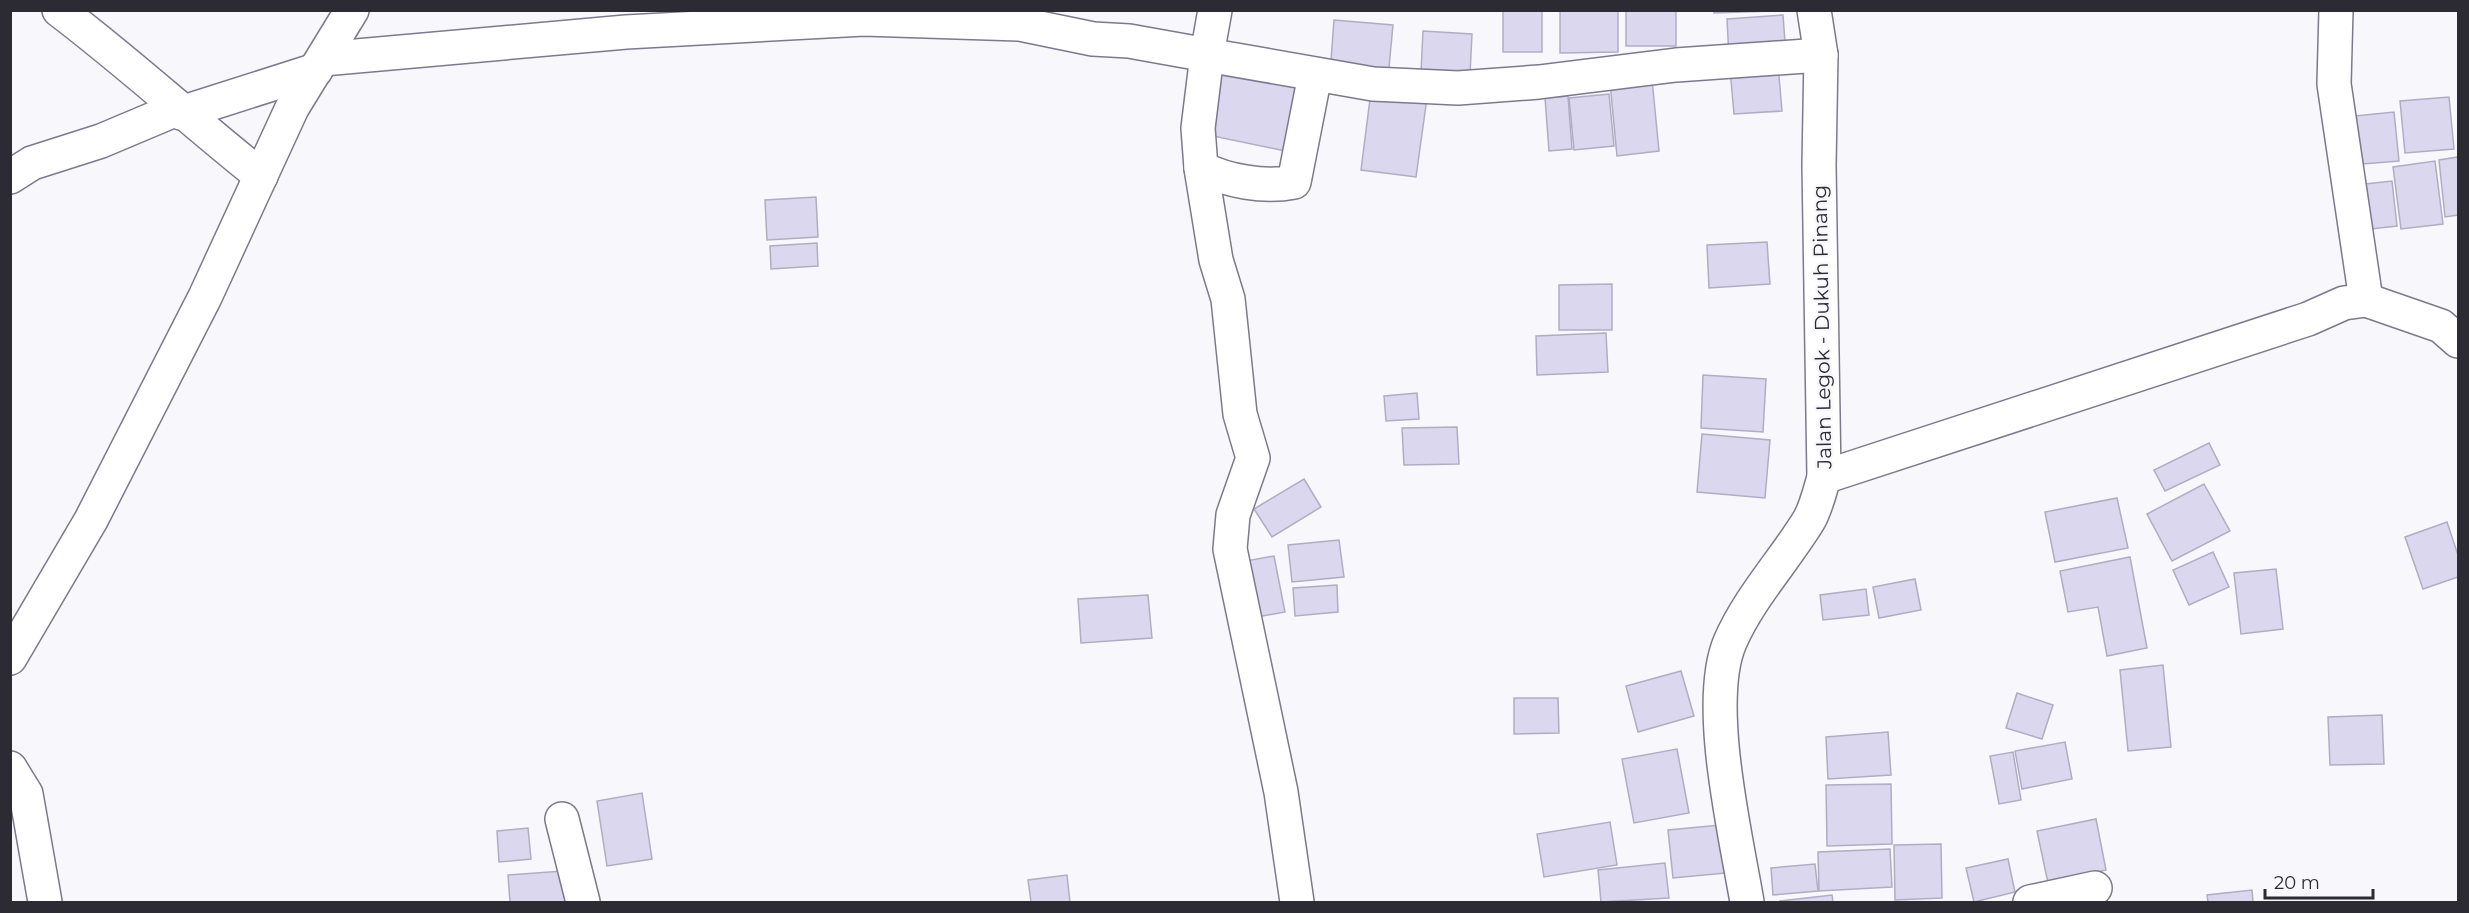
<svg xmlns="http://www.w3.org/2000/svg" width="2469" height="913" font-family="Montserrat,sans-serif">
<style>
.building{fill:#dad7ee;stroke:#b0adc3;stroke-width:1.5}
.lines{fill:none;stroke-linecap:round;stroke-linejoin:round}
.minor-casing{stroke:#7c798e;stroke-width:36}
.minor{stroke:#fff;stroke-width:33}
.labels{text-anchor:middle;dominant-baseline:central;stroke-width:5;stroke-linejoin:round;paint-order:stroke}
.street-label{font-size:20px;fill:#2c2b34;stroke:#f8f8fc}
</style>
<rect width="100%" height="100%" fill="#f8f8fc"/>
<g class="building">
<rect x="1503" y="10" width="39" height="42"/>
<polygon points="1560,10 1618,10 1618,52 1560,53"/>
<rect x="1626" y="10" width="50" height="36"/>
<polygon points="1714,10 1773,10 1773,11 1714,13"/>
<polygon points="1783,15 1786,55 1729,58 1727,19"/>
<polygon points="1334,20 1393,25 1388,78 1330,73"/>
<polygon points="1423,31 1472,34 1470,75 1421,72"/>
<polygon points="1778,65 1782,111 1734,114 1730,69"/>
<polygon points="1221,73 1302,89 1290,152 1208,135"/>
<polygon points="1652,79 1659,151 1617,156 1610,83"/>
<polygon points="1371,91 1427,98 1416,177 1361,170"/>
<polygon points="1609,94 1614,146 1574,150 1569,98"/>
<polygon points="1568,96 1572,149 1549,151 1545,98"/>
<polygon points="2449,97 2454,149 2405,153 2400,101"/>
<polygon points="2394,112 2399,161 2350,165 2345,117"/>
<polygon points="2458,157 2458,215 2445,217 2439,160"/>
<polygon points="2435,161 2443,224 2401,229 2393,167"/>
<polygon points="2392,181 2397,226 2362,230 2356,185"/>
<polygon points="816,197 818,237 767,240 765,200"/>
<polygon points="1767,242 1770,284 1709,288 1707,245"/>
<polygon points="817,243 818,266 771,269 770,246"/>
<polygon points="1612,284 1612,330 1559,330 1559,285"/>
<polygon points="1606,333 1608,372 1537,375 1536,336"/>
<polygon points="1703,375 1766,379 1763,432 1701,428"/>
<polygon points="1417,393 1419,419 1386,421 1384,396"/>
<polygon points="1457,427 1459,464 1404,465 1402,428"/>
<polygon points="1702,434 1770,440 1765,498 1697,492"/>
<polygon points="2209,443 2220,465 2165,491 2154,470"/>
<polygon points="1304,479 1321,507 1272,537 1254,509"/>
<polygon points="2204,484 2230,531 2172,561 2147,514"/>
<polygon points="2117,498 2128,548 2055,562 2045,512"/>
<polygon points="2447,522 2458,555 2458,577 2423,589 2405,537"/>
<polygon points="1339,540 1344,577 1292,582 1288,545"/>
<polygon points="2213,552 2229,587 2189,605 2173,570"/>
<polygon points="1274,556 1285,612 1246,619 1235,563"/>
<polygon points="2130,557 2147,648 2107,656 2098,607 2068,612 2060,571"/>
<polygon points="2276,569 2283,629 2241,634 2234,573"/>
<polygon points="1915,579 1921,610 1879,618 1873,587"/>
<polygon points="1337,585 1338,612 1295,616 1293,588"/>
<polygon points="1866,589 1869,615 1823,620 1820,595"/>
<polygon points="1148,595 1152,638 1081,643 1078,599"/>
<polygon points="2163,665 2171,747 2128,751 2120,670"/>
<polygon points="1681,671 1694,716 1638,732 1626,686"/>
<polygon points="2017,693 2053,705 2042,739 2006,728"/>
<polygon points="1514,698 1558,698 1559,733 1514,734"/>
<polygon points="2382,715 2384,764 2330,765 2328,717"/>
<polygon points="1888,732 1891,775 1828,779 1826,737"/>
<polygon points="2065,742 2072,779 2022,789 2015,751"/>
<polygon points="1677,749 1689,813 1634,823 1622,759"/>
<polygon points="2013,752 2021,800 1999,804 1990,756"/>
<polygon points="1891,784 1892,844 1827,846 1826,785"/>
<polygon points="642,793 652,859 607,866 597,801"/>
<polygon points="2096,819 2106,870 2048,883 2037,831"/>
<polygon points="1610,822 1617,865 1544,877 1537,834"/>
<polygon points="1731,824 1736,872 1673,878 1668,830"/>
<polygon points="528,828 531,859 499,862 497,831"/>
<polygon points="1941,844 1942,898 1895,900 1894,845"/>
<polygon points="1890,849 1892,887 1819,891 1818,852"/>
<polygon points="2008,859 2015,892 1974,902 1966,868"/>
<polygon points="1665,863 1669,898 1601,902 1598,870"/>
<polygon points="1815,864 1818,891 1773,895 1771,868"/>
<polygon points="563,871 565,902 510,902 508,875"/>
<polygon points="1067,875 1070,902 1031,902 1028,880"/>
<polygon points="2252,890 2253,902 2208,902 2207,895"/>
<polygon points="1832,895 1833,902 1780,902 1780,901"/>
</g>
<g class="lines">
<defs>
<g id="minor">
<path d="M59,10C129,63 193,122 261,176"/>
<polyline points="1215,10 1207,55 1373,84 1458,88 1539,82 1676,65 1821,55"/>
<path d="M323,59L626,32L864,19L1020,24L1093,39L1129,41L1207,55L1198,128L1201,168C1227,181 1264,188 1294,182L1315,75"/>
<polyline points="181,113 316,70"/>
<polyline points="1201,168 1216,260 1228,299 1240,414 1253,458 1233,515 1230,549 1281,792 1297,902"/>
<polyline points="10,177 32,163 101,141 177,109"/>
<polyline points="2366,300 2441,326 2458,341"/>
<polyline points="1824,477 2308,319 2344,303 2366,300 2334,84 2336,10"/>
<polyline points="10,658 91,520 205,297 292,108 352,10"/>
<polyline points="10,768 26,794 45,902"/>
<polyline points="562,819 583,902"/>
<path d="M1747,902C1736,836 1704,703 1730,642C1749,598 1784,561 1809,520C1816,508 1820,491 1824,477L1819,165L1821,55L1814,10"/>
<polyline points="2030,902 2095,888"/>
</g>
</defs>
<use href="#minor" class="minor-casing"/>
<use href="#minor" class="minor"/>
</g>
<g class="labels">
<g class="street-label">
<text transform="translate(1822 327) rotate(-91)">Jalan Legok - Dukuh Pinang</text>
</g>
</g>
<rect width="2469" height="913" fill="none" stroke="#2c2b34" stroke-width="24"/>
<path d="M2265 889v9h108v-9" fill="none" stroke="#2c2b34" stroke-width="3"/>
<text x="2274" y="889" font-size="18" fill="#2c2b34" stroke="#f8f8fc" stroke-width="4.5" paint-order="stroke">20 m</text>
</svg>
